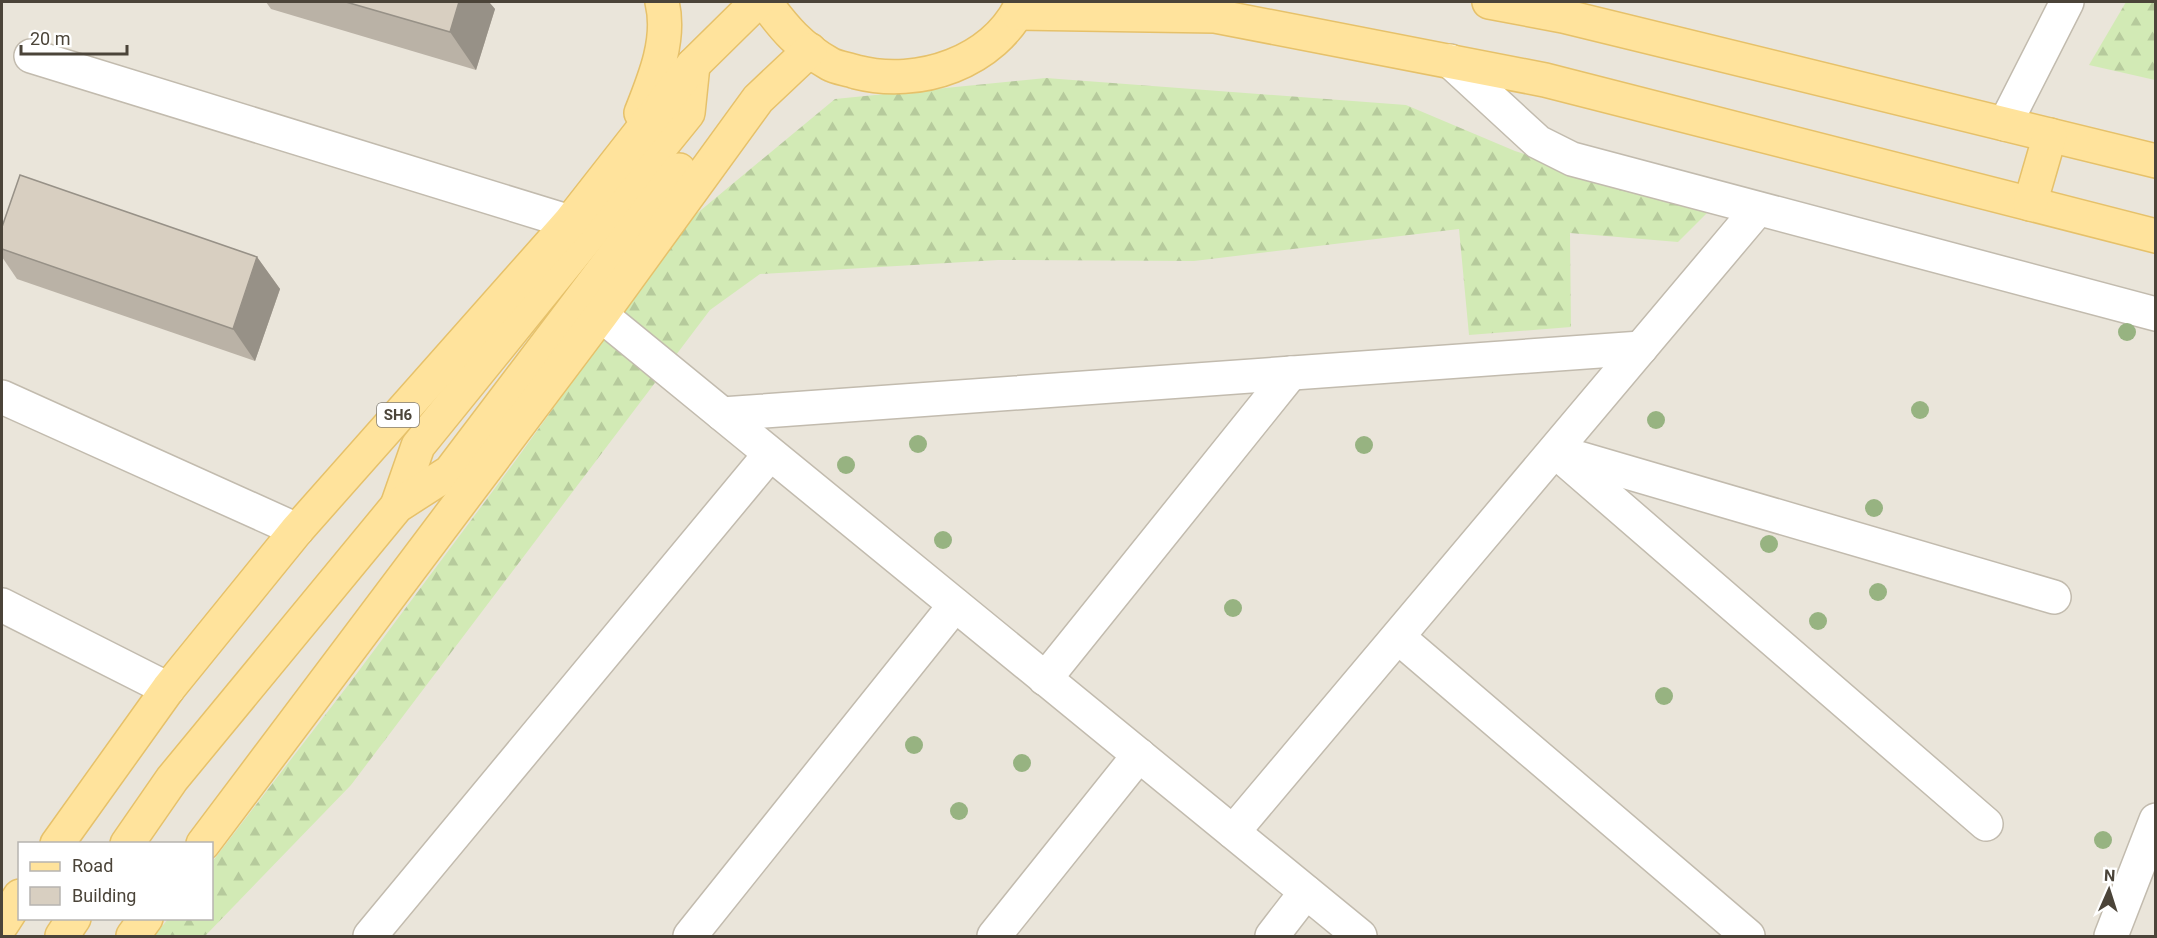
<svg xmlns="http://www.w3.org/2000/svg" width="2157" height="938" font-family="Roboto,sans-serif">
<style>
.residential{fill:#eae5da;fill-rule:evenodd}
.forest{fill:url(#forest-firs)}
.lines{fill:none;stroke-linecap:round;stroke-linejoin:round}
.minor-casing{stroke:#c2bbae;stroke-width:36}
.major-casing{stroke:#e6c16a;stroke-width:36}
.minor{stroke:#fff;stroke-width:33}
.major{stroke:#ffe39c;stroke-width:33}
.tree{fill:#97b381}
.wall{fill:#bab2a6}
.shaded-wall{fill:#979187}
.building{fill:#d8cfc1;stroke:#979187;stroke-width:1.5}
.labels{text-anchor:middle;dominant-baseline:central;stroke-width:5;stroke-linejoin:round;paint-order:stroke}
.shield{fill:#fff;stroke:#817c74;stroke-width:1.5}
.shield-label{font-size:15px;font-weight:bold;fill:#4b4439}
</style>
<defs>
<pattern id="forest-firs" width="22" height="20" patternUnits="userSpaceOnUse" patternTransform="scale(1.5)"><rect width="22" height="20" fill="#d2eab5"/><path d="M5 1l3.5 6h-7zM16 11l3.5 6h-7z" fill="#b6ca9c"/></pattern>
</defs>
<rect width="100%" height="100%" fill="#f6f3ec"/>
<path class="residential" d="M2,2H2155V936H2ZM20,844H212V918H20Z"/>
<g class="forest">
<polygon points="2126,2 2155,2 2155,80 2089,65"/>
<polygon points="1046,78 1406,105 1515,151 1708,212 1678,242 1570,233 1571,327 1469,335 1459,229 1194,261 998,260 760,274 710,310 351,785 205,936 154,936 168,919 212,918 212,862 349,684 516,460 689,220 835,99"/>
</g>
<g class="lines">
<defs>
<g id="minor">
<polyline points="31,56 570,222"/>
<polyline points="1450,61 1538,142 1572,159 2156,314"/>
<polyline points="2005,124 2067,2"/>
<polyline points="601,315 1360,936"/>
<polyline points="2,397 297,530"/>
<polyline points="722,414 1641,348"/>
<polyline points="1555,451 1986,824"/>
<polyline points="1565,454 2054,597"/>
<polyline points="2,605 168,689"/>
<polyline points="1398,637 1748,936"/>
<polyline points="1045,679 1291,373"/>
<polyline points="1233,832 1758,209"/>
<polyline points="370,936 770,454"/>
<polyline points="690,936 955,605"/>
<polyline points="994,936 1139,755"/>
<polyline points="1272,936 1306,892"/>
<polyline points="2111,936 2156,820"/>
</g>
<g id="major">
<path d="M765,2C784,28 800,47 830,64C837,68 848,69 856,72C919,88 994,63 1023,2"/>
<polyline points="1489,2 1563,16 2156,161"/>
<polyline points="1017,13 1215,16 1545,80 2156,236"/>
<path d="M641,113C655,78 671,39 662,2"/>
<polyline points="2030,204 2050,135"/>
<polyline points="397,506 418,446 688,113 693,65"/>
<polyline points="57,844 168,689 297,530 570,222 693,65 757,2"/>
<polyline points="127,844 172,779 397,506 450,472 679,170"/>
<polyline points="203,844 601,315 758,99 810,50"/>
<polyline points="2,924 20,896"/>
<polyline points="62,936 74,918"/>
<polyline points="133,936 146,918"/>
</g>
</defs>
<use href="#minor" class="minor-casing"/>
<use href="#major" class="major-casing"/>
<use href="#minor" class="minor"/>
<use href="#major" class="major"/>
</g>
<g class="tree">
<circle cx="2127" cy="332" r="9"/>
<circle cx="1920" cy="410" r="9"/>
<circle cx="1656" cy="420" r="9"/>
<circle cx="918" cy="444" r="9"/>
<circle cx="1364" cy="445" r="9"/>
<circle cx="846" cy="465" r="9"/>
<circle cx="1874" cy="508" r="9"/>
<circle cx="943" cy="540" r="9"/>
<circle cx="1769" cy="544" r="9"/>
<circle cx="1878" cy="592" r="9"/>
<circle cx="1233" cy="608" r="9"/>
<circle cx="1818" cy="621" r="9"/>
<circle cx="1664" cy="696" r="9"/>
<circle cx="914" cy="745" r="9"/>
<circle cx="1022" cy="763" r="9"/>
<circle cx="959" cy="811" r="9"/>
<circle cx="2103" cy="840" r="9"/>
</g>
<g class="wall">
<polygon points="266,2 489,2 495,9 476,70 271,9"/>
<polygon points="2,227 257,257 280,289 255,361 17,279 2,257"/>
</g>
<g class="shaded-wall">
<polygon points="459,2 489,2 495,9 476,70 450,32"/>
<polygon points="257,257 280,289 255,361 233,329"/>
</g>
<g class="building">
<polygon points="346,2 459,2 450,32"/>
<polygon points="20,175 257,257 233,329 2,249 2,227"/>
</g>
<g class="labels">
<rect class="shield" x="377" y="403" width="42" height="24" rx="4.5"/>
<g class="shield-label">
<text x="398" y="415">SH6</text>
</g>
</g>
<rect width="2157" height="938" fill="none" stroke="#4b4439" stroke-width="6"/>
<rect x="18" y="842" width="195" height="78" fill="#ffffff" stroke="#b7b4b0" stroke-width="1.5"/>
<rect x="30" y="862" width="30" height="9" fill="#ffe39c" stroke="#b7b4b0" stroke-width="1.5"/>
<text x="72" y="872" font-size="18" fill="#4b4439">Road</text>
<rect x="30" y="887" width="30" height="18" fill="#d8cfc1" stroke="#b7b4b0" stroke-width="1.5"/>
<text x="72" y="902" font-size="18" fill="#4b4439">Building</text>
<g transform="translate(2109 890) rotate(3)" stroke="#ffffff" stroke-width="4.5" paint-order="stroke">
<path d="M0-4.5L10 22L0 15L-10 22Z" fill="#4b4439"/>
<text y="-9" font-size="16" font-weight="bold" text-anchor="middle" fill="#4b4439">N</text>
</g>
<path d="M21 45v9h106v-9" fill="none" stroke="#4b4439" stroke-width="3"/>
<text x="30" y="45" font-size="18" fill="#4b4439" stroke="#ffffff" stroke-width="4.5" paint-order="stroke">20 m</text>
</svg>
